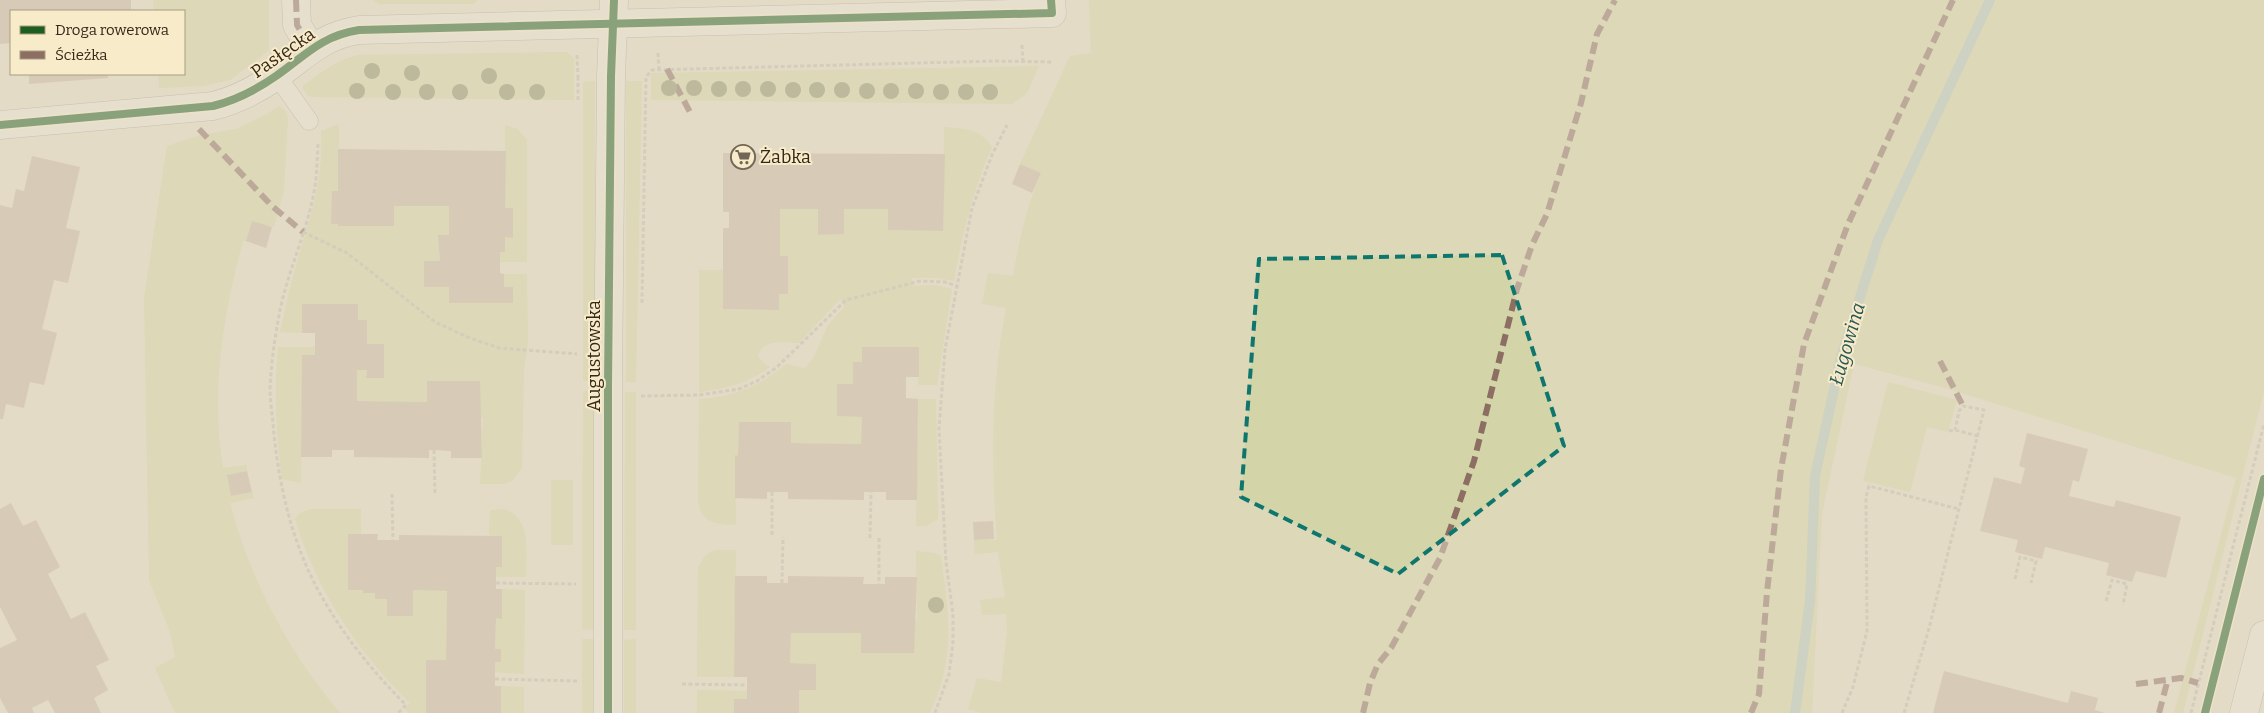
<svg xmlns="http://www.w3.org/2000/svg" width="2264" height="713" font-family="Bitter,serif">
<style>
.green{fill:#d3d4a7}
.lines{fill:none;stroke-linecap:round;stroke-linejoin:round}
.stream{stroke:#b3c8bc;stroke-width:10}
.building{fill:#c7b8a6}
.service-casing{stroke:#a79f90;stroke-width:19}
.minor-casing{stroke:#a79f90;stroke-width:29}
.tertiary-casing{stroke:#a79f90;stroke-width:29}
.path{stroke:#c3bcb0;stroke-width:3;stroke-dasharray:4 2.5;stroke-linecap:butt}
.service{stroke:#ebe5d8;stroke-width:18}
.minor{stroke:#ebe5d8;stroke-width:28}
.tertiary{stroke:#ebe5d8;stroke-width:28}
.quiet{stroke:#8d6e63;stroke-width:6;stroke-dasharray:12 6;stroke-linecap:butt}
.cycleway-casing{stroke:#f7ebc9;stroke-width:11}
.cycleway{stroke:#1b5e20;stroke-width:8}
.tree{fill:#8c906a}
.marked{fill:none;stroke:#0f766e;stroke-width:4;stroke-dasharray:10 6;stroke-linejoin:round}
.labels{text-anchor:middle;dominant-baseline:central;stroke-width:4;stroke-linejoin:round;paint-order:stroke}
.street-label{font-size:18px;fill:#352719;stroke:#f7ebc9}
.poi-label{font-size:18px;fill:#352719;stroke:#f7ebc9;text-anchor:start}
.water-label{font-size:19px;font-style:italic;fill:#275654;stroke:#f7ebc9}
</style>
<rect width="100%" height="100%" fill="#e3dbc6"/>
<g class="green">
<polygon points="153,0 269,0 269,50 230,80 204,86 159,88 158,74 184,74 184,11 154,11"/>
<polygon points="373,0 477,0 474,4 379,4"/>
<path d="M1089,0H2264V391L2183,713H2174L2236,478L1942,387L1854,364L1822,514L1812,713H981L968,709L977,678L1001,682L1007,633L1006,614L982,615L980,600L1005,597L998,552L975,554L974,540H997C991,462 991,385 1006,308L982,304L988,273L1013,276C1019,241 1027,206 1041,173L1020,164L1070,56L1091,53Z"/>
<path d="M559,52H567L574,58V100L314,97L308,96L302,87C320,73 335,61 357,55Z"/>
<polygon points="1039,66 1027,93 1012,104 651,100 651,73"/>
<polygon points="595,81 595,381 583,381 583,82"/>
<polygon points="626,81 642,81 636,382 626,382"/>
<path d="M279,106L286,112L288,118L284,190L274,227L252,222L246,241H243L242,245C222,319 211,393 223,468L247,465V471L227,475L231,496L252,492L254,498L230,503C251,582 288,651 340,713H175L155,668L175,657L170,632L149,580L144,298L167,146L200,135L236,129L267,114Z"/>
<path d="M339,124L338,191H332V224H338L339,226H394V206H449V235H438L440,261H424V287H504V274H527L528,342L524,370L522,468L512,481L504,484H480L483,418L480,417V382L427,381V402L357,401V370H367L366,377L384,344H367V320H358V304H302V333L280,332C285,311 289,290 295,269C309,221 324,182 321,131Z"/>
<polygon points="505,125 518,129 527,140 527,262 500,262 500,252 505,252 505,237 512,238 505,208"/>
<path d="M944,127C964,129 980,128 992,147C973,190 962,234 954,281L938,278H912L913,286L936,285L952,289L937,385H918L919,347H863L862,362H853V384H837V416L862,417L861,444L791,443V422H739L738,456H735L736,525C717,524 702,524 698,502L699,399C734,397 759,387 786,364L805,368L813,359L828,325L845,306L840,299L799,343C784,343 763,338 758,356L764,364L770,367C746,384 728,388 699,392V270H723V309L778,310L779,294H788V256H780V209H818L819,235L844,234V209H888V230L943,231Z"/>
<path d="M278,347H315V355L302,356L301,483L282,479C276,435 274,391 278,347Z"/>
<polygon points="1888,382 1957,400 1948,432 1927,427 1910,492 1863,481"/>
<polygon points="583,391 594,391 594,630 582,629"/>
<polygon points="625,392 636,392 636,630 624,630"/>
<polygon points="918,399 936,399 938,519 926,526 916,526"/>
<rect x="551" y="480" width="22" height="65"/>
<path d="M311,509H361V534H348V589L363,590V593H375V599H387V616L413,590L447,591L446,660H426V713H409L405,709L410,703C357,651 317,591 295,519L300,513Z"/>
<path d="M504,509C532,518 526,552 526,577H496V567H502V536L489,535L490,510Z"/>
<path d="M716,550H736L734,677H697L698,568C702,559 706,553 716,550Z"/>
<path d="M916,551L935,553L941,556C949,614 956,658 930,713H799V690L816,664L790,663L791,633H861V653H913L914,620H917Z"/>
<polygon points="502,589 525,590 524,674 495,672 495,662 501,662 501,649 495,649 496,618 502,618"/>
<polygon points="582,639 594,639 593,713 582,713"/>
<polygon points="636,639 636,713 624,713 624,640"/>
<polygon points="501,686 524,687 524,713 501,713"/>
<polygon points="697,690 747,691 747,699 734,713 697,713"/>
</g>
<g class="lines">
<polyline class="stream" points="1795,713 1810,601 1815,476 1841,358 1878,240 1990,0"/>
</g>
<g class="building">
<polygon points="0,0 131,0 131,11 11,11 11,43 0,44"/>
<polygon points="29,74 108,74 108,78 29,84"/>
<polygon points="338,149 506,151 505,208 513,208 513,238 505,237 505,252 500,252 500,273 504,274 504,287 513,287 513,303 449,303 449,287 424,287 424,261 440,261 438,235 449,235 449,206 394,206 394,226 338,226 338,224 331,224 332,191 338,191"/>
<polygon points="723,153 945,154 943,231 888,230 888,209 844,209 844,234 818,235 818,209 780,209 780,256 788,256 788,294 779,294 779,310 723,309 723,228 729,228 729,212 723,212"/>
<polygon points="32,156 80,167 66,228 80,231 68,283 54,280 48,305 42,329 57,333 44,385 30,382 24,408 6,404 3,419 0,419 0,205 12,208 16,189 24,191"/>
<polygon points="1020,164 1041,173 1032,193 1012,184"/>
<polygon points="252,221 272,227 266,248 246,241"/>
<polygon points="302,304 358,304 358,320 367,320 367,344 384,344 384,378 366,378 367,370 357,370 357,401 427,402 427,381 480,381 482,458 451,458 451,451 434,450 429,450 429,458 354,457 354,450 332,450 332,457 301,457 302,355 315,355 315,333 302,333"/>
<polygon points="862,347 919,347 919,377 906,377 906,398 918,399 917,500 886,500 886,492 864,492 864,500 788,499 788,492 767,492 767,499 735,498 735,455 738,456 739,422 791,422 791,443 861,444 862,417 837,416 837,384 853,384 853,362 862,362"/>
<polygon points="2027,433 2088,449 2079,482 2073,480 2069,496 2114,507 2116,500 2181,517 2166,578 2136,571 2132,582 2106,575 2109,563 2045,547 2042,559 2015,552 2018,540 1980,531 1994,477 2021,484 2025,468 2019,466"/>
<polygon points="247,471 252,492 231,496 227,475"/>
<polygon points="11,503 23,526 36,520 60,567 48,574 71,619 85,612 109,660 96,666 108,690 94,698 101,713 55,713 48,700 32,708 34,713 8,713 0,698 0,648 17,640 0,607 0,509"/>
<polygon points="993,521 994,539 974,540 973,522"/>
<polygon points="348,534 378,534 377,540 399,540 399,535 502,536 502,567 496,567 496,589 502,589 502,619 496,618 495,649 501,649 501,662 495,662 495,686 501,686 501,713 426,713 426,660 446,660 447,591 413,590 413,616 387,616 387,599 375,599 375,593 363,593 363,590 348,590"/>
<polygon points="735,576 767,576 767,583 788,583 788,576 864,577 863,584 885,584 885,577 917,577 914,653 861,653 861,633 791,633 790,663 816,664 816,690 799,690 799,713 734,713 734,699 747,699 747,677 734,677"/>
<polygon points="1944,671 2068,703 2071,691 2098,698 2095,710 2105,713 1933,713"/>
</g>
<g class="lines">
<defs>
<polyline id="service" points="277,76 309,121"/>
<g id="minor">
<polyline points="296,0 297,25 311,49"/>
<path d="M0,125L213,106C237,100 256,90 276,76C306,55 321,36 359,30L1052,13L1051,0"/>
<polyline points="608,713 608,386 611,76 614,0"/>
</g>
<polyline id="tertiary" points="2244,713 2264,635"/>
</defs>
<use href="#service" class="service-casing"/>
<use href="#minor" class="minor-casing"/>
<use href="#tertiary" class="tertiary-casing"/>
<g class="path">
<polyline points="1022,45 1023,61"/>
<polyline points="658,53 659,69"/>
<polyline points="577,55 578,77"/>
<polyline points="578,100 578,77 581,77"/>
<path d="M318,144C317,162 317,180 313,197C305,236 288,272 280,310C275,336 271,363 270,389C270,400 272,412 273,423C278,485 293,550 326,604C348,641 375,674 406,705L398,713"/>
<polyline points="303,232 347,253 435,322 470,338 499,348 577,354"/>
<polyline points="642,303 646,77 652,70 994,61 1053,62"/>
<polyline points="641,396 699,395 739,389 757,381 777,367 846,300 920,281 945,282 957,286"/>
<polyline points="1949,431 1955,430 1978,436"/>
<polyline points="434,450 435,495"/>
<polyline points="772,492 772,537"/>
<polyline points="392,494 393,540"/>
<polyline points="870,538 871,492"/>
<polyline points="879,538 879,584"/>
<polyline points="2015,579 2020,557 2036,561 2031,583"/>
<polyline points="496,583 576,584"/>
<polyline points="782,583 783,537"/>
<polyline points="2106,601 2112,580 2127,584 2123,605"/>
<polyline points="495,679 577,681"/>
<polyline points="682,684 747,685"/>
<polyline points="935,713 949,674 953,642 953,614 946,562 939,429 945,349 972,208 992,155 1007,125"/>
<polyline points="1842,713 1853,687 1867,631 1866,497 1869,486 1959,509"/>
<polyline points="1904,713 1928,632 1984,410 1963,406 1959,411 1955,430"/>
<polyline points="2191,713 2264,424"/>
</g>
<use href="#service" class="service"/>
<use href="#minor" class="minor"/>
<use href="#tertiary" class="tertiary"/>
<g class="quiet">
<polyline points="296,0 297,25 311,49"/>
<polyline points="667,69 691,114"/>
<polyline points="199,129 272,206 303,232"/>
<polyline points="1940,361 1963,406"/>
<polyline points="2136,684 2181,678 2198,683"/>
<polyline points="1363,713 1370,683 1378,664 1391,648 1440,558 1474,461 1517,289 1532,245 1547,214 1581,103 1597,34 1615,0"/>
<polyline points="1751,713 1759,694 1767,592 1781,469 1804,344 1848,224 1953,0"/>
<polyline points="2159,713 2168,679"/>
</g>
<defs>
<g id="cycleway">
<path d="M0,125L213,106C237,100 256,90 276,76C306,55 321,36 359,30L1052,13L1051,0"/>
<polyline points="608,713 608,386 611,76 614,0"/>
<polyline points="2205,713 2264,479"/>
</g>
</defs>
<use href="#cycleway" class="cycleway-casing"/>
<use href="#cycleway" class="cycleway"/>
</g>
<g class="tree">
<circle cx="372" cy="71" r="8"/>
<circle cx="412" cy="73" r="8"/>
<circle cx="489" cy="76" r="8"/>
<circle cx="669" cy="88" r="8"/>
<circle cx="694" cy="88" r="8"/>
<circle cx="719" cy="89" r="8"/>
<circle cx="743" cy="89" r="8"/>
<circle cx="768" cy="89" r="8"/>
<circle cx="793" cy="90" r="8"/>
<circle cx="817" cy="90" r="8"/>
<circle cx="842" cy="90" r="8"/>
<circle cx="357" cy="91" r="8"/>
<circle cx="867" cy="91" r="8"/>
<circle cx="891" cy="91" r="8"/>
<circle cx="916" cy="91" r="8"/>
<circle cx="393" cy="92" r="8"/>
<circle cx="427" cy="92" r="8"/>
<circle cx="460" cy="92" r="8"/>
<circle cx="507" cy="92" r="8"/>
<circle cx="537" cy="92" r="8"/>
<circle cx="941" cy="92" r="8"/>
<circle cx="966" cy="92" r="8"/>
<circle cx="990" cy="92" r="8"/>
<circle cx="936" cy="605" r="8"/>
</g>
<path d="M0 0H2264V713H0ZM1502,255L1564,446L1398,574L1241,497L1259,259Z" fill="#e3dbc6" fill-opacity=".55" fill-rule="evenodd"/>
<path class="marked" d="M1502,255L1564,446L1398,574L1241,497L1259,259Z"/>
<defs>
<symbol id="supermarket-ring" viewBox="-11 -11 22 22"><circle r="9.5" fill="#f7ebc9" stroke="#726656" stroke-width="1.5"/><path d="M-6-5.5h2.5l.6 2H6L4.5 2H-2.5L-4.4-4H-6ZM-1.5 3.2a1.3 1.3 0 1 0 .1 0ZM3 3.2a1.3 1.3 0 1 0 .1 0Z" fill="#726656"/></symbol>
</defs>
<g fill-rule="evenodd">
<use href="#supermarket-ring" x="729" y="143" width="28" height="28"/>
</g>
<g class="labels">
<g class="street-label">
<text transform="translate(283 53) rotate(-35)">Pasłęcka</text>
<text transform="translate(594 356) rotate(-90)">Augustowska</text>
</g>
<g class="poi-label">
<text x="760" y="157">Żabka</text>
</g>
<g class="water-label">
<text transform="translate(1847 344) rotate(-74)">Ługowina</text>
</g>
</g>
<rect x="10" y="10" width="175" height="65" fill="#f7ebc9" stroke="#a99d83"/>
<rect x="20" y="26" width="25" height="8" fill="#1b5e20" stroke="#a99d83"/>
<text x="55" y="35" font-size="15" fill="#352719">Droga rowerowa</text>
<rect x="20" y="51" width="25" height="8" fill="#8d6e63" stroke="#a99d83"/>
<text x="55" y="60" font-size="15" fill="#352719">Ścieżka</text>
</svg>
